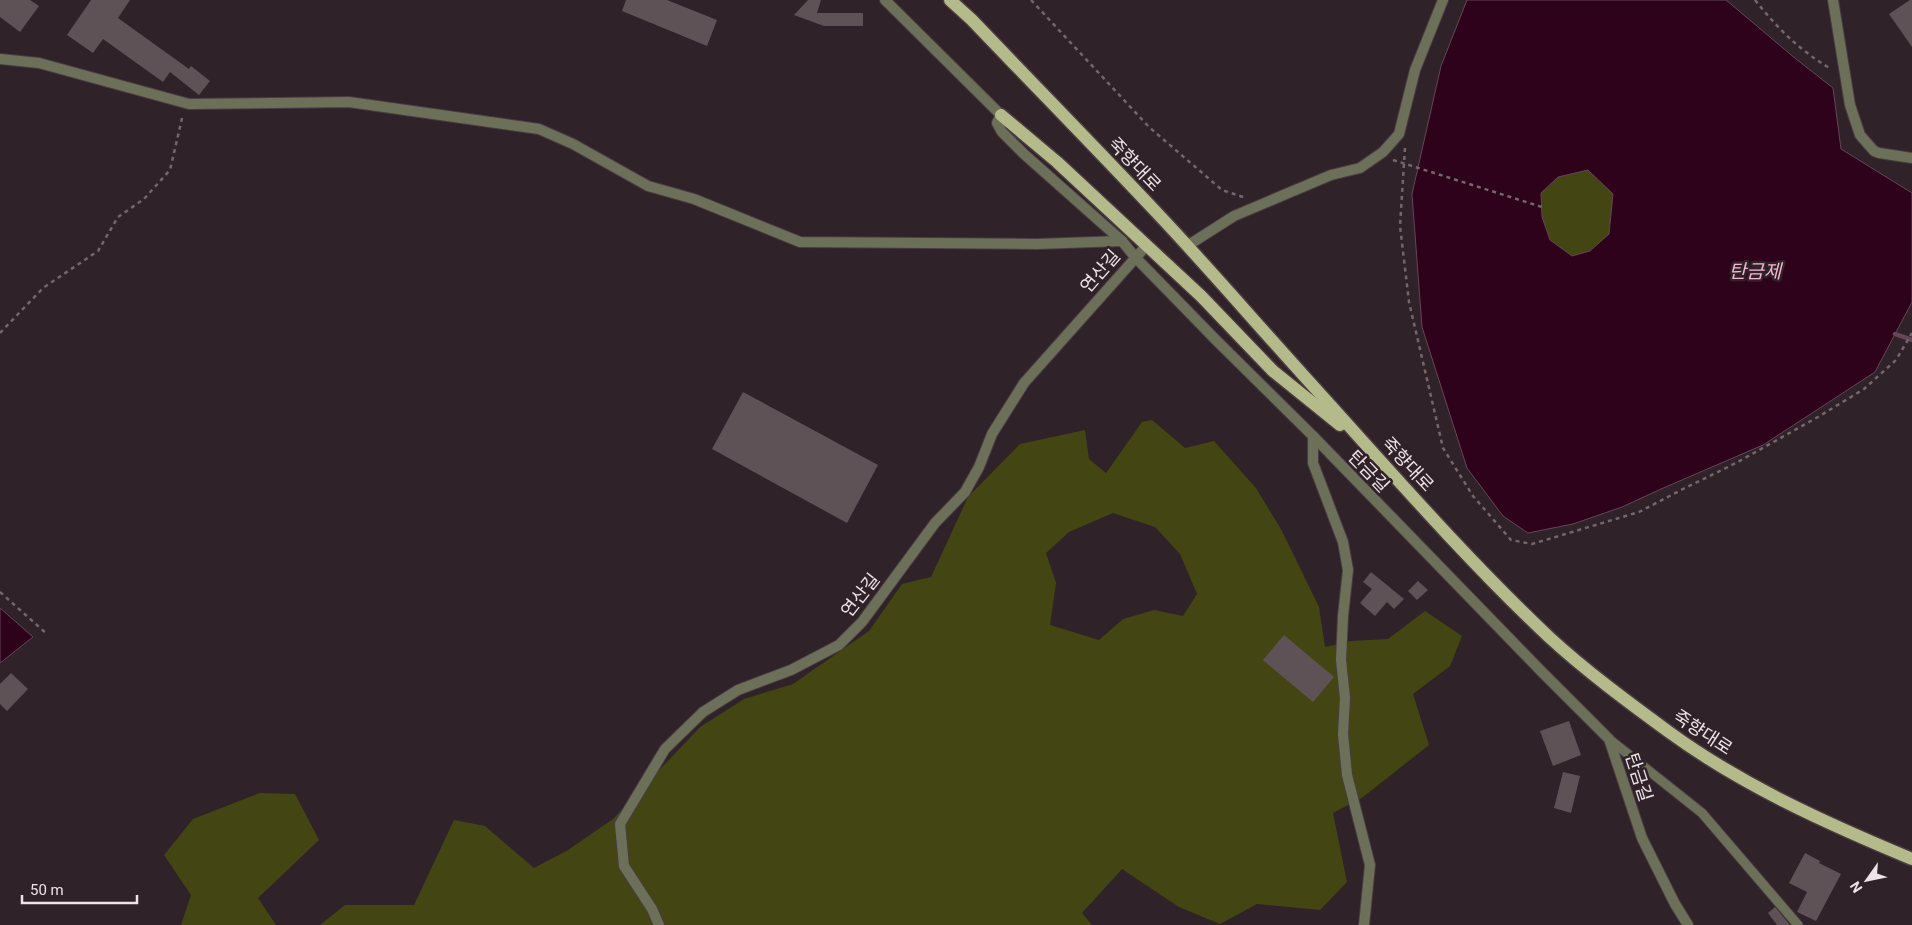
<svg xmlns="http://www.w3.org/2000/svg" width="1912" height="925" font-family="Roboto,'Noto Sans KR',sans-serif">
<style>
.green{fill:#434612;fill-rule:evenodd}
.water{fill:#2d021a;stroke:#664658;fill-rule:evenodd}
.lines{fill:none;stroke-linecap:round;stroke-linejoin:round}
.stream{stroke:#664658;stroke-width:4.5}
.building{fill:#5f5257}
.service-casing{stroke:#493d43;stroke-width:11}
.minor-casing{stroke:#493d43;stroke-width:12}
.primary-casing{stroke:#493d43;stroke-width:15}
.path{stroke:#73676c;stroke-width:2.5;stroke-dasharray:4 4;stroke-linecap:butt}
.service{stroke:#6d7059;stroke-width:9}
.minor{stroke:#6d7059;stroke-width:10}
.primary{stroke:#b5ba8a;stroke-width:12}
.labels{text-anchor:middle;dominant-baseline:central;stroke-width:5;stroke-linejoin:round;paint-order:stroke}
.street-label{font-size:18px;fill:#ece4e7;stroke:#2f2228}
.water-label{font-size:19px;font-style:italic;fill:#f6b3d1;stroke:#2f2228}
</style>
<rect width="100%" height="100%" fill="#2f2228"/>
<g class="green">
<polygon points="1588,170 1613,194 1609,234 1590,251 1572,256 1550,240 1542,217 1541,193 1558,177"/>
<path d="M1152,420L1185,448L1214,441L1256,488L1282,531L1319,607L1325,647L1351,641L1388,639L1425,611L1462,636L1450,666L1413,694L1429,745L1363,797L1333,813L1347,882L1320,910L1257,904L1220,924L1179,907L1122,869L1082,913L1092,925H320L345,905H414L454,820L485,826L534,868L568,850L613,819L700,727L744,699L793,684L869,631L902,584L931,577L968,497L1020,444L1085,430L1089,459L1106,473L1142,422ZM1113,513L1155,527L1180,554L1197,594L1183,616L1154,610L1123,619L1099,640L1050,625L1056,583L1046,553L1069,532Z"/>
<polygon points="260,793 295,794 319,840 258,898 276,925 181,925 191,895 164,855 193,819"/>
</g>
<g class="water">
<path d="M1467,0H1726L1796,59L1833,88L1841,149L1912,193V302L1875,372L1763,445L1661,489L1622,507L1573,524L1528,533L1503,516L1467,468L1422,327L1412,194L1441,66ZM1588,170L1613,194L1609,234L1590,251L1572,256L1550,240L1542,217L1541,193L1558,177Z"/>
<polygon points="0,608 33,637 0,663"/>
</g>
<g class="lines">
<polyline class="stream" points="1895,334 1912,340"/>
</g>
<g class="building">
<polygon points="0,0 30,0 39,6 20,32 0,17"/>
<polygon points="91,0 130,0 118,18 189,69 191,66 210,81 199,95 170,72 163,82 103,39 93,53 67,35"/>
<polygon points="626,0 667,0 717,20 707,46 622,11"/>
<polygon points="808,0 821,0 817,13 863,13 863,26 824,26 794,15"/>
<polygon points="1910,0 1912,0 1912,47 1889,14"/>
<polygon points="743,392 878,465 847,523 712,449"/>
<polygon points="1371,572 1404,599 1394,609 1387,602 1375,616 1360,603 1372,589 1363,582"/>
<polygon points="1418,581 1428,590 1417,600 1408,591"/>
<polygon points="1284,635 1334,677 1313,702 1263,660"/>
<polygon points="11,673 28,689 7,711 0,704 0,684"/>
<polygon points="1569,721 1581,755 1553,766 1540,731"/>
<polygon points="1563,772 1580,776 1571,813 1554,808"/>
<polygon points="1805,853 1820,861 1819,863 1841,874 1816,921 1797,912 1807,892 1789,883"/>
<polygon points="1775,907 1790,925 1777,925 1768,913"/>
</g>
<g class="lines">
<defs>
<polyline id="service" points="1609,739 1702,813 1798,925"/>
<g id="minor">
<polyline points="885,0 1001,115 997,123 1002,132 1024,154 1122,241 1135,257 1216,340 1313,436"/>
<polyline points="1833,0 1850,105 1860,135 1874,151 1879,153 1912,158"/>
<polyline points="0,59 39,63 189,104 349,102 539,129 573,144 648,186 694,199 800,242 1037,244 1122,241"/>
<polyline points="1187,246 1234,216 1331,175 1360,168 1383,152 1399,134 1415,70 1443,0"/>
<polyline points="659,925 652,909 624,866 620,824 665,749 703,712 738,690 791,670 839,645 862,622 935,523 965,492 979,467 992,434 1024,383 1147,245"/>
<polyline points="1364,925 1370,865 1347,775 1343,734 1345,698 1341,660 1343,616 1348,570 1343,542 1313,463 1313,436 1541,671 1609,739 1642,838 1675,904 1688,925"/>
</g>
<g id="primary">
<path d="M950,0L972,20C1034,85 1097,149 1158,214C1208,267 1255,322 1304,376C1384,464 1462,555 1549,637C1586,671 1628,702 1669,732C1743,786 1828,824 1912,859"/>
<polyline points="1001,115 1057,162 1201,296 1273,371 1340,425"/>
</g>
</defs>
<use href="#service" class="service-casing"/>
<use href="#minor" class="minor-casing"/>
<use href="#primary" class="primary-casing"/>
<g class="path">
<polyline points="1031,0 1149,127 1222,190 1246,198"/>
<path d="M1755,0C1779,30 1798,49 1831,69"/>
<polyline points="1405,148 1400,226 1409,302 1443,448 1473,496 1511,540 1532,544 1639,512 1683,489 1736,463 1818,417 1864,389 1896,360 1912,333"/>
<polyline points="1393,160 1542,207"/>
<polyline points="0,333 43,288 98,251 118,217 144,199 170,170 183,114"/>
<polyline points="0,592 47,634"/>
</g>
<use href="#service" class="service"/>
<use href="#minor" class="minor"/>
<use href="#primary" class="primary"/>
</g>
<g class="labels">
<g class="street-label">
<text transform="translate(1135 164) rotate(46)">죽향대로</text>
<text transform="translate(1100 271) rotate(-49)">연산길</text>
<text transform="translate(1408 464) rotate(47)">죽향대로</text>
<text transform="translate(1369 471) rotate(46)">탄금길</text>
<text transform="translate(860 595) rotate(-52)">연산길</text>
<text transform="translate(1703 732) rotate(33)">죽향대로</text>
<text transform="translate(1639 777) rotate(72)">탄금길</text>
</g>
<g class="water-label">
<text x="1755" y="271">탄금제</text>
</g>
</g>
<g transform="translate(1867 880) rotate(237)" stroke="#2f2228" stroke-width="4" paint-order="stroke">
<path d="M0-4L9 19L0 12L-9 19Z" fill="#ece4e7"/>
<text y="-8" font-size="14" font-weight="bold" text-anchor="middle" fill="#ece4e7">N</text>
</g>
<path d="M22 895v8h115v-8" fill="none" stroke="#ece4e7" stroke-width="2.5"/>
<text x="30" y="895" font-size="15" fill="#ece4e7" stroke="#2f2228" stroke-width="4" paint-order="stroke">50 m</text>
</svg>
